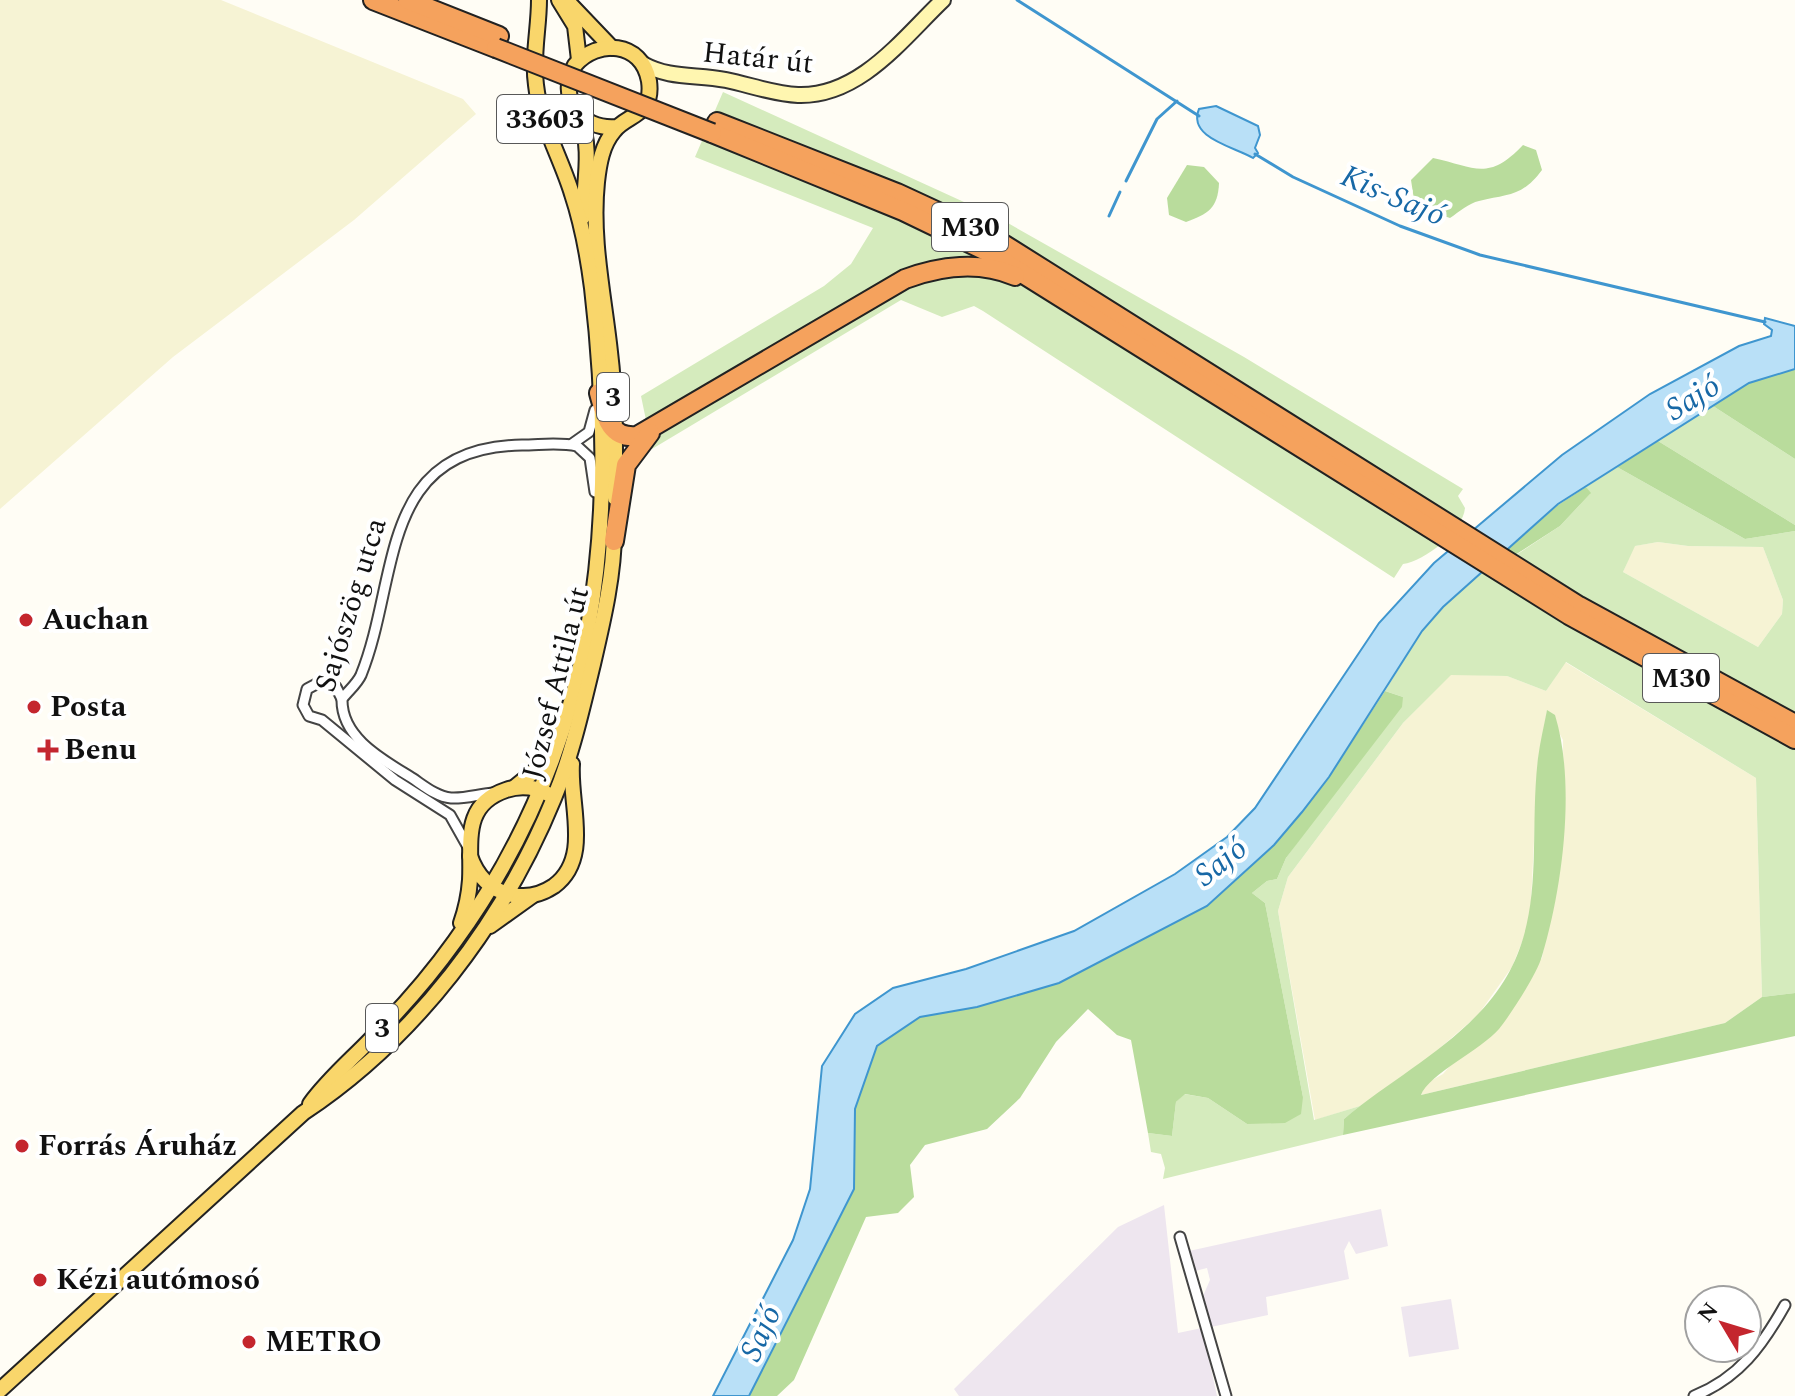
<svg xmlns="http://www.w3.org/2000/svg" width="1795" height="1396" font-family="Spectral,serif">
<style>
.industrial{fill:#eee6ef}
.farmland{fill:#f6f3d4}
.green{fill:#d5ebbd;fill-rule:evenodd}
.forest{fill:#b9dc9c}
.water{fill:#b9e0f7;stroke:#3f96cf;stroke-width:2}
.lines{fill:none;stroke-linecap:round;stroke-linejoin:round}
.stream{stroke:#3f96cf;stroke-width:3}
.minor-casing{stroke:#444;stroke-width:13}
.secondary-casing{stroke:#333;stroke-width:18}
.primary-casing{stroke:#222;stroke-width:18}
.motorway-casing{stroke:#222;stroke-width:22}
.minor{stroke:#fff;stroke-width:9}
.secondary{stroke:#fff6b0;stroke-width:14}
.primary{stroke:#f9d66b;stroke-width:14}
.motorway{stroke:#f5a25d;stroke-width:18}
.motorway-bridge-casing{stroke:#222;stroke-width:22;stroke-linecap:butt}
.motorway-bridge{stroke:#f5a25d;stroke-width:18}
.poi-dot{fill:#c4262e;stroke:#fff;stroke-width:3}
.labels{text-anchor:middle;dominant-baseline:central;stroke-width:8;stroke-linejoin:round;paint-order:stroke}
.shield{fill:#fff;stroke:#585858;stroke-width:2}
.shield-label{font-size:28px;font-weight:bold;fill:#111}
.street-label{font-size:30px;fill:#111;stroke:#fff}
.poi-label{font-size:30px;font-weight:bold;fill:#111;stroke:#fff;text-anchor:start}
.water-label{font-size:32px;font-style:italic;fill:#1768a6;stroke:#fff}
</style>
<rect width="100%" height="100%" fill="#fffdf5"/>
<g class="industrial">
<polygon points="1164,1205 1178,1333 1202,1328 1217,1396 959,1396 954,1389 1118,1227"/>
<polygon points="1381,1209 1388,1246 1356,1254 1349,1241 1344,1251 1349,1279 1266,1297 1268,1315 1211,1327 1203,1296 1210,1280 1207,1268 1195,1271 1189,1251"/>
<polygon points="1451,1299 1459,1349 1409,1357 1401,1307"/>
</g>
<g class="farmland">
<polygon points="0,0 221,0 463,99 476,114 354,220 173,357 0,509"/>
<polygon points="1658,542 1688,546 1763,547 1783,600 1782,614 1758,647 1623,572 1634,546"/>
<polygon points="1565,662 1756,778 1762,997 1725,1023 1421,1095 1425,1084 1443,1074 1542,958 1564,831 1563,740 1547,711 1538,760 1530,922 1512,967 1478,1015 1418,1067 1360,1106 1315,1120 1278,911 1288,877 1403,723 1451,674 1507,676 1546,691"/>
</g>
<g class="green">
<path d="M723,92L999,218L1244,357L1463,489L1458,496L1465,508C1463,531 1425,561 1403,564L1394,578L983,311L974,306L942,317L901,300L652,449L641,396L824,286L851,264L873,228L695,157Z"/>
<polygon points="1713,406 1795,459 1795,525 1658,441"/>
<path d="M1617,467L1745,539L1795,531V993L1762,997L1756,778L1566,662L1546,691L1507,676L1451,675L1403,723L1288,877L1278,911L1314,1120L1360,1106L1344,1119L1343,1135L1163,1179L1165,1168L1161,1154L1151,1152L1148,1133L1172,1136L1176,1102L1184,1094L1208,1098L1247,1124L1303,1097L1265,903L1252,893L1267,881L1277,879L1286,858L1403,697L1385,691L1422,631L1443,607L1508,549L1516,555L1560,526L1590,494L1586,487ZM1658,542L1688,546L1763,547L1783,600L1782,614L1758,647L1623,572L1635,546Z"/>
</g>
<g class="forest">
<path d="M1523,145L1536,150L1542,170C1522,197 1508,194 1479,201C1469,203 1459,212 1450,218L1415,206L1411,180L1433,158C1475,167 1488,182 1523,145Z"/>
<path d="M1187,165L1204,167L1219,183C1218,208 1208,214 1186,222L1169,215L1167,198Z"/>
<polygon points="1795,369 1795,459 1713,406 1749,383"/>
<polygon points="1658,441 1795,525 1795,531 1745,539 1617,467"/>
<polygon points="1586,487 1591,493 1560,526 1515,555 1508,549 1558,505"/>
<polygon points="1385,691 1403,697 1402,707 1286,858 1277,879 1267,881 1252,893 1265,903 1303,1097 1301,1114 1285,1123 1247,1124 1208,1098 1185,1094 1176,1102 1172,1136 1148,1133 1131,1040 1117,1035 1088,1009 1056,1042 1020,1098 987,1129 925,1145 910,1165 914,1197 898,1213 866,1217 794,1380 777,1396 749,1396 854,1189 855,1109 877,1046 920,1017 977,1007 1329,777"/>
<path d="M1547,710L1555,715C1576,783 1563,887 1542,956C1537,974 1511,1014 1499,1029C1482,1049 1428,1075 1421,1095L1725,1023L1762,997L1795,993V1036L1343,1135L1344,1119C1388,1082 1439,1055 1479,1013C1552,937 1527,852 1538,758C1540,742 1544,726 1547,710Z"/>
</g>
<g class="water">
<path d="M1216,106L1258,126L1260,135L1255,148L1258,153L1253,158C1235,147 1187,138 1199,109Z"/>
<polygon points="1765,318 1795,326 1795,369 1749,383 1558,504 1443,607 1422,631 1329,777 1302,812 1274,845 1207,906 1059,983 977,1007 920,1017 877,1046 855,1109 854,1189 749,1396 713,1396 793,1240 810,1189 822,1066 855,1014 893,988 966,969 1074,931 1175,874 1227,837 1255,808 1379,623 1434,563 1562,455 1650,394 1739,346 1771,336 1772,330 1764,324"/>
</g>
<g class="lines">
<g class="stream">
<polyline points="1017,0 1199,116"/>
<polyline points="1255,154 1293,177 1400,226 1480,255 1765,322"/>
<polyline points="1126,181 1157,119 1177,101"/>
<polyline points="1109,216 1120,192"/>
</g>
<defs>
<g id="minor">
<polyline points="572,444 589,432 595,410"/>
<polyline points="342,699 336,687 322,681 307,689 303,705 309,716 322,720 395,780 450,815 468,847"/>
<path d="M494,793C480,794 464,799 451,798C437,797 424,786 412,778C383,760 341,738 342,699C348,691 357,684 361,675C400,579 377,447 522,445C540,445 559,442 577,446L590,458L595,492"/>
<polyline points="1180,1237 1226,1396"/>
<path d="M1694,1396C1739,1378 1762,1346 1785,1305"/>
</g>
<path id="secondary" d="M643,64C670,79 697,74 726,80C750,85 774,94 798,95C860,97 903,38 943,0"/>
<g id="primary">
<polyline points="559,0 575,26 579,60"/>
<polyline points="571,5 612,48"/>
<path d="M579,115C593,148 584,182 583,217"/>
<path d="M615,498C615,450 616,401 610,352C604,296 591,239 597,182C599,164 602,145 614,131C626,114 654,117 649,81C642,41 597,39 575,65C557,97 580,130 616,127"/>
<polyline points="515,787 537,769 551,746"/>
<path d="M470,856C477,876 491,891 513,895C527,898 542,894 554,886C592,858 569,804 572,764"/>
<path d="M461,923C466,909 469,894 470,880C472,844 461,805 506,790C521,785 534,786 548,794"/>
<polyline points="490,926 532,896"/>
<path d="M310,1104C328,1079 351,1060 372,1038C402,1008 430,976 455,941C598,744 620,525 592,288C588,257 582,224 572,194C561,158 540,123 536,85C532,57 539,28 539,0"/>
<path d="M0,1390L303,1113C415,1039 503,923 554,798C572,755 582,709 593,664C603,621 614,575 614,531"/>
</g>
<g id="motorway">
<polyline points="373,0 496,48"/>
<polyline points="408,0 499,36"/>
<polyline points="717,122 897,193 992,237 1579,606 1795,724"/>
<polyline points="712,133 903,211 988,252 1569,615 1795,739"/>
<path d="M599,393C605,415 609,439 637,436L905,279C940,266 980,261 1015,276"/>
<polyline points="614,541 626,465 650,433"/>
</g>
</defs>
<use href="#minor" class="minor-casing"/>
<use href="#secondary" class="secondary-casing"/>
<use href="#primary" class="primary-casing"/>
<use href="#motorway" class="motorway-casing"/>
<use href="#minor" class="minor"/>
<use href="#secondary" class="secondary"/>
<use href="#primary" class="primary"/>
<use href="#motorway" class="motorway"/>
<defs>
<polyline id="motorway-bridge" points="496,48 712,133"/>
</defs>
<use href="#motorway-bridge" class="motorway-bridge-casing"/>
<use href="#motorway-bridge" class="motorway-bridge"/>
</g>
<g class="poi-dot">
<circle cx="26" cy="620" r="8"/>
<circle cx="34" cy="707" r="8"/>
<path d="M44 738h8v8h8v8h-8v8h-8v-8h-8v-8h8z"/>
<circle cx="22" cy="1146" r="8"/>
<circle cx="40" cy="1280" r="8"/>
<circle cx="249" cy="1342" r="8"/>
</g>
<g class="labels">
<g class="shield">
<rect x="497" y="95" width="96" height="48" rx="6"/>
<rect x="932" y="203" width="76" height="48" rx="6"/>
<rect x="597" y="373" width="32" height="48" rx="6"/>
<rect x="1643" y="654" width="76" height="48" rx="6"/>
<rect x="366" y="1004" width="32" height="48" rx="6"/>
</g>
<g class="shield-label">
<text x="545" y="119">33603</text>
<text x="970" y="227">M30</text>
<text x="613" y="397">3</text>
<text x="1681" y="678">M30</text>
<text x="382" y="1028">3</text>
</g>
<g class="street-label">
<text transform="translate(758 58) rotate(6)">Határ út</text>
<text transform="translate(351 605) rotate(-73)">Sajószög utca</text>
<text transform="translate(556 683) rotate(-76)">József Attila út</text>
</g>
<g class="poi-label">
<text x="42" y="620">Auchan</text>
<text x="50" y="707">Posta</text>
<text x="64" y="750">Benu</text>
<text x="38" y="1146">Forrás Áruház</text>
<text x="56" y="1280">Kézi autómosó</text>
<text x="265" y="1342">METRO</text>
</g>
<g class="water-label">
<text transform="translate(1393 196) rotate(23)">Kis-Sajó</text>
<text transform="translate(1693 398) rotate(-32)">Sajó</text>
<text transform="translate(1221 862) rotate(-39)">Sajó</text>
<text transform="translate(761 1333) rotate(-66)">Sajó</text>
</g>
</g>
<g transform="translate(1723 1324) rotate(308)"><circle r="38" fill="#ffffff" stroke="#a0a0a0" stroke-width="2"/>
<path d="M0-6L14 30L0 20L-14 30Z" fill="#c4262e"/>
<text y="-12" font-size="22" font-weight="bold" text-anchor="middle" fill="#111111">N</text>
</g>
</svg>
